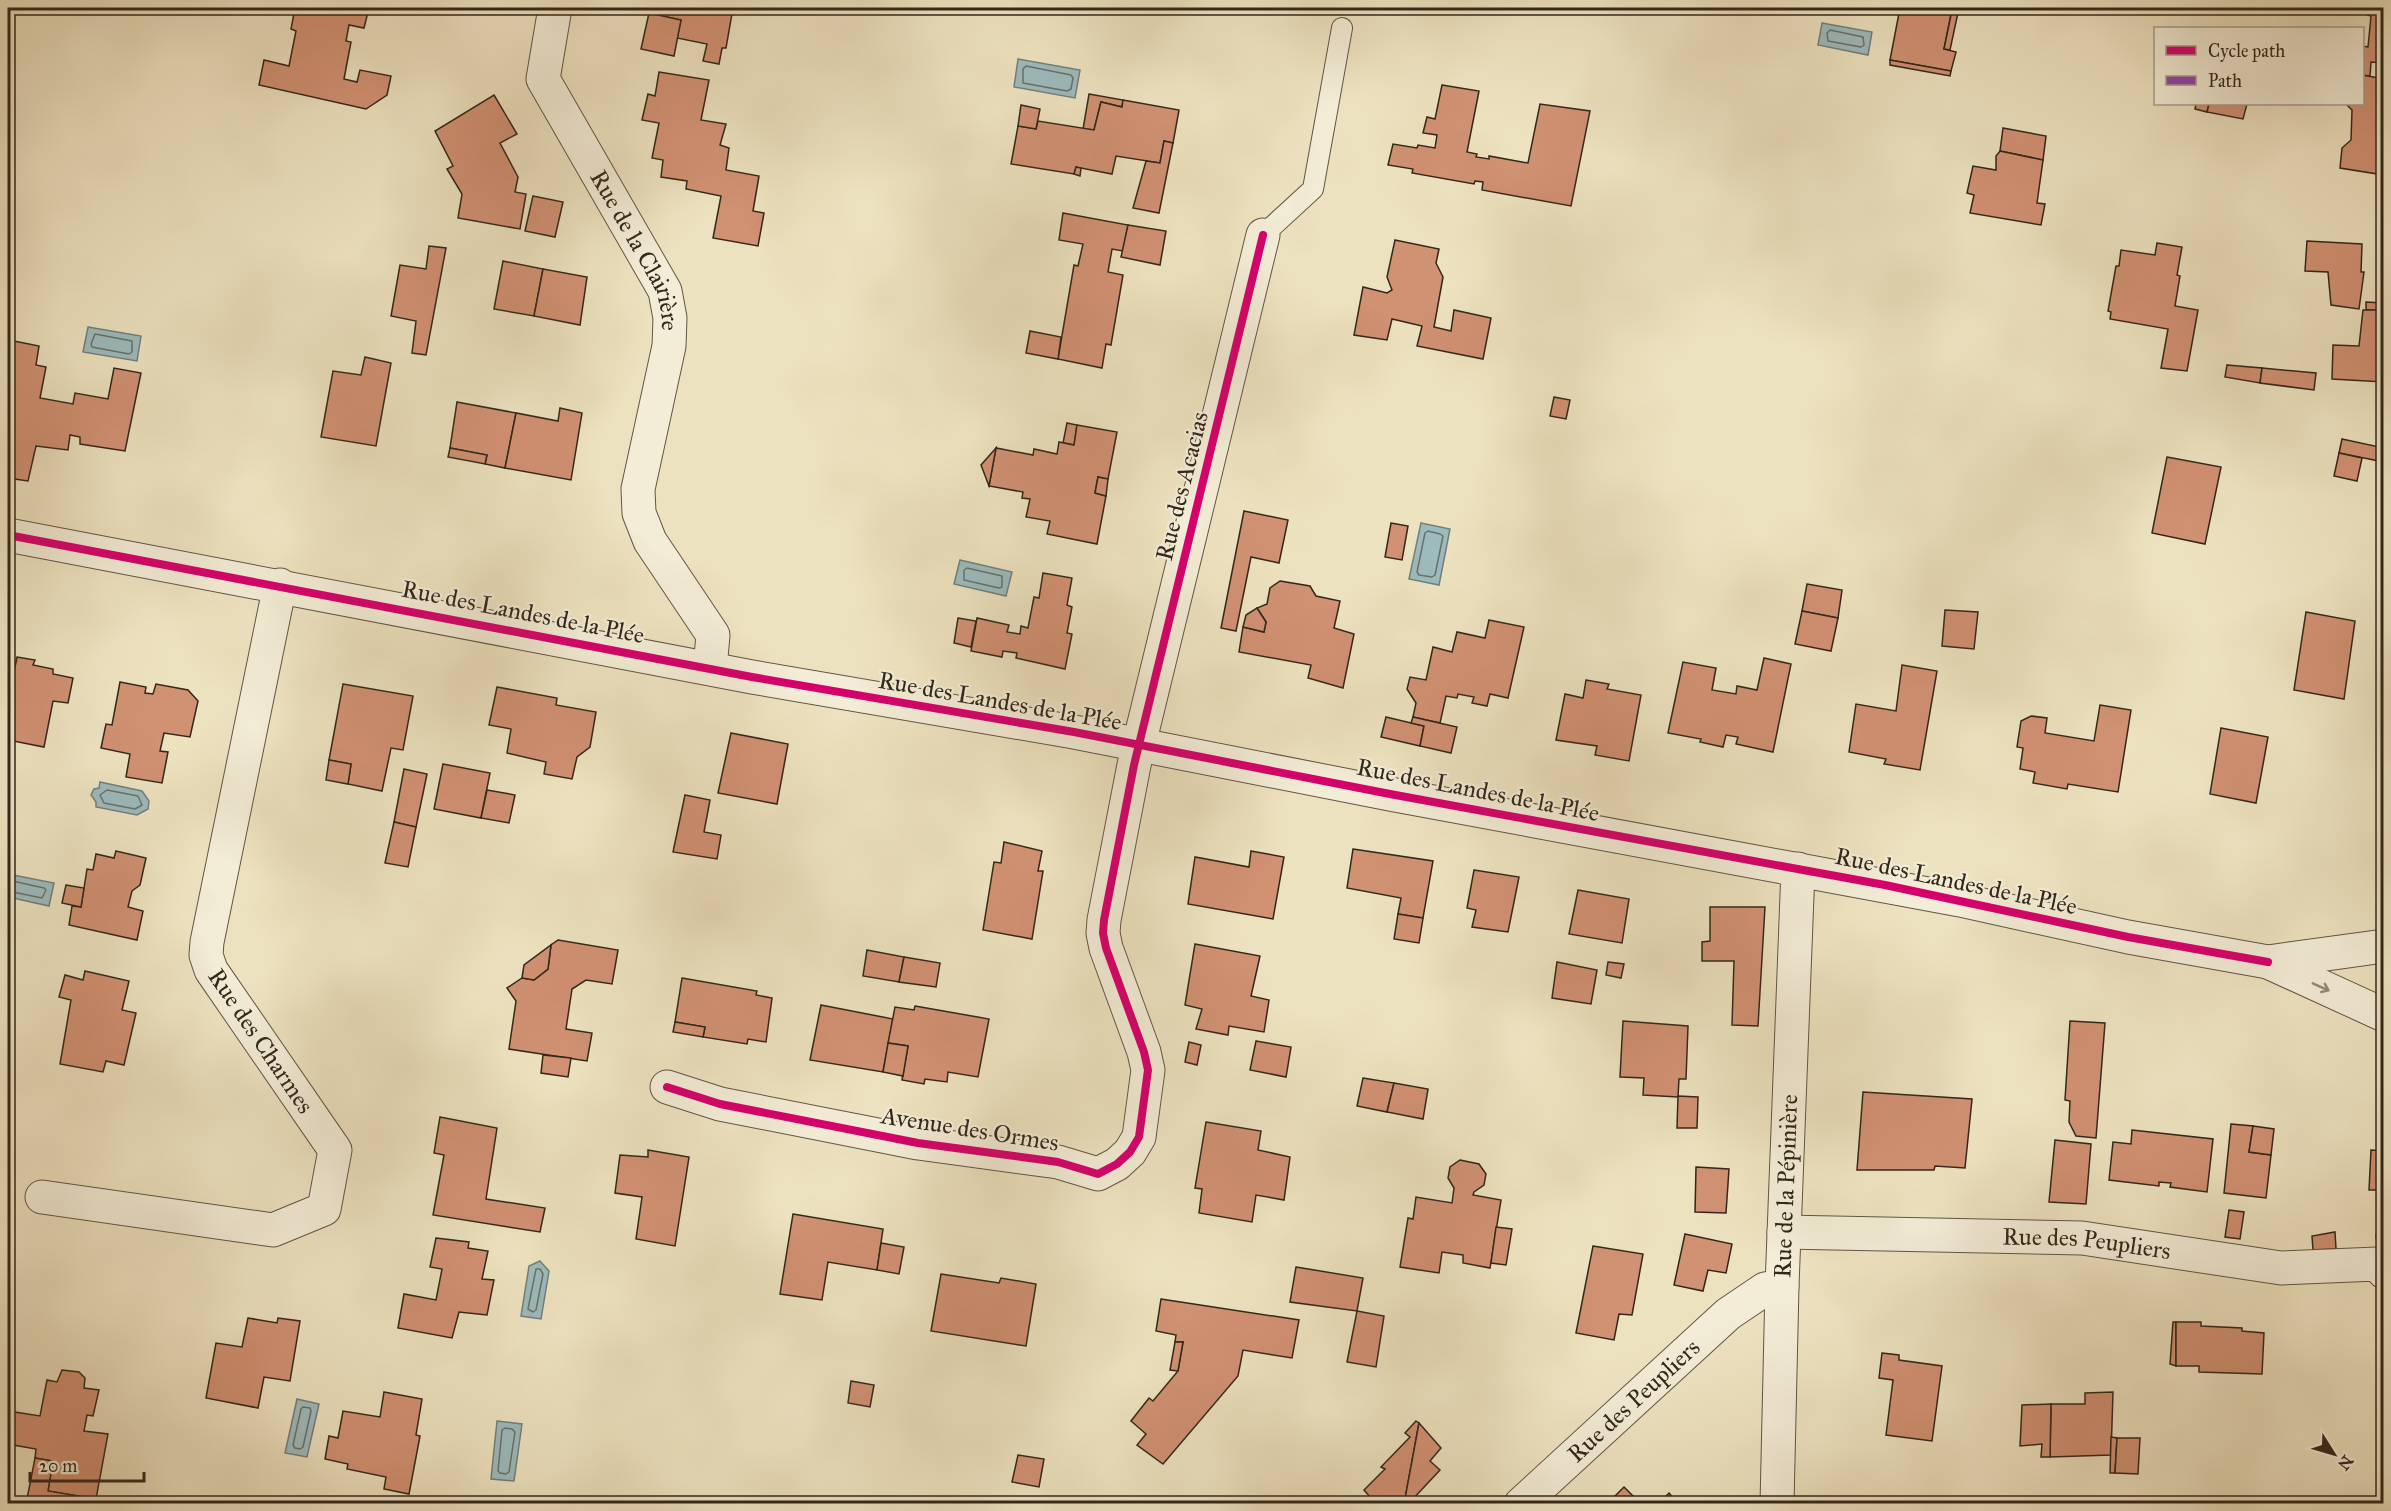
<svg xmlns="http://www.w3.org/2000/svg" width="2391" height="1511" font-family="'IM FELL Great Primer',serif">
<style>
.water{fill:#9dbbbc;stroke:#72807c;stroke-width:1.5}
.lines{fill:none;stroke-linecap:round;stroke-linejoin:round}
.shore{stroke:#68716c;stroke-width:1.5}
.building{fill:#d19173;stroke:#32271b;stroke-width:1.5}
.service-casing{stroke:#615644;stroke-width:22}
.minor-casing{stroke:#615644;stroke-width:35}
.tertiary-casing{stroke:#615644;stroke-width:35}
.service{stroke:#f3ecd6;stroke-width:20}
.minor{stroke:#f3ecd6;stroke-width:33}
.tertiary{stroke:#f3ecd6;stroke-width:33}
.quiet{stroke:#8e44ad;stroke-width:6;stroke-dasharray:12 6;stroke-linecap:butt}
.cycleway-casing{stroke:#f3ecd6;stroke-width:11}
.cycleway{stroke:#d6006c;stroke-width:8}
.oneway{stroke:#928a78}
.labels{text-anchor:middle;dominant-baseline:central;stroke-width:4.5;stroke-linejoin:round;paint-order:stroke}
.street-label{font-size:24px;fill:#32271b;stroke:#f3ecd6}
</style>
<rect width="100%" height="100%" fill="#ede2c0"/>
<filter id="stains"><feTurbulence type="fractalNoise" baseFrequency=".00333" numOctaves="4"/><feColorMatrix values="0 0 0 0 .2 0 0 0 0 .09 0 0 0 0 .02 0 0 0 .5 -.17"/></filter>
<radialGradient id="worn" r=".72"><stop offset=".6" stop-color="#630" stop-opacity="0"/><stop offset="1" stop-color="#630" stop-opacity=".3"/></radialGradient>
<g class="water">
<polygon points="1822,23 1872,32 1868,55 1818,45"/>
<polygon points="1018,59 1080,70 1075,98 1014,87"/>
<polygon points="88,327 141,336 137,361 83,352"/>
<polygon points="1421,523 1450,529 1439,585 1409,579"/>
<polygon points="960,560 1012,572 1006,596 954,584"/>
<polygon points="100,782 142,791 149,801 148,809 137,815 96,807 96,802 91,795 94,789 99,788"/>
<polygon points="8,874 54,883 49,906 8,897"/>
<polygon points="540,1261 549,1271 541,1319 521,1316 529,1266"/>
<polygon points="297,1399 319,1404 307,1457 285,1453"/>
<polygon points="497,1421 522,1424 514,1481 491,1479"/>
</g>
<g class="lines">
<g class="shore">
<polygon points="1830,30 1863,37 1864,45 1861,47 1828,41 1827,33"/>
<polygon points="1026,66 1071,75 1073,78 1071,89 1067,91 1023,83 1023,69"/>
<polygon points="95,334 132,341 132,352 129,354 92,347 91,344"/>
<polygon points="1428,531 1440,534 1443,536 1435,575 1432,577 1419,575 1417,572 1425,533"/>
<polygon points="967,568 1002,576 1002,587 999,588 964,580 964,570"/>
<polygon points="107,790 138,796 142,805 135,809 104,803 100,795"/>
<polyline points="8,880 44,888 46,890 42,898 8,891"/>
<polygon points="536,1269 540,1269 543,1274 536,1310 533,1312 528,1309"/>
<polygon points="303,1407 310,1408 311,1411 303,1447 300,1449 295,1448 293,1445 301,1409"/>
<polygon points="505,1428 512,1429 515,1432 509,1472 506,1474 500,1473 498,1471 502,1430"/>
</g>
</g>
<g class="building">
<polygon points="295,8 369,8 364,28 349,25 346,41 351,42 344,79 357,82 360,70 391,76 387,95 366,109 259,85 264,60 289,66 296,31 291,29"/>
<polygon points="650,8 733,8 726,48 722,48 719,64 703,61 707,44 677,38 681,20 649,13"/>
<polygon points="1439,8 1454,8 1441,13"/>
<polygon points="1900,8 1945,8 1952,10 1944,49 1956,52 1951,71 1890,60"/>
<polygon points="1945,8 1959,8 1950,50 1944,49 1952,10"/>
<polygon points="2368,8 2384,8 2384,63 2371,62 2370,76 2362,75 2362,46 2368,47 2371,16 2367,15"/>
<polygon points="649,13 681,20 674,56 641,49"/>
<polygon points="1890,60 1951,71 1950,76 1890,65"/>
<polygon points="659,72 709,80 701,120 726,124 720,145 729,148 726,170 759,176 753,211 764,213 758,246 713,238 721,196 686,189 687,181 661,177 663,160 652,158 659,123 642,120 648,94 655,96"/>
<polygon points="2362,75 2384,79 2384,175 2340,168 2342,148 2351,140 2352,110 2346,104 2362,104"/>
<polygon points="1442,85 1479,91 1467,152 1477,154 1476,157 1489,159 1489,156 1528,163 1540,104 1590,111 1571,206 1482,190 1483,182 1475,181 1474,184 1412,173 1413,169 1388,165 1393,144 1417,148 1418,145 1435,148 1437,135 1423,133 1427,117 1435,119"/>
<polygon points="1089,94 1123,100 1122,107 1101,102 1094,130 1083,129"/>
<polygon points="494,95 517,134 500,143 518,177 515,192 526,194 520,229 458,218 462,194 447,169 453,166 435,131"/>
<polygon points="1123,100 1179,110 1173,143 1164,141 1160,163 1116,156 1112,174 1076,167 1074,174 1011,164 1018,126 1036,129 1038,121 1094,130 1101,102 1122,107"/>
<polygon points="2196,104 2209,104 2207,112 2195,109"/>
<polygon points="2209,104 2247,104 2243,119 2207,112"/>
<polygon points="1021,105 1040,109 1036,129 1018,126"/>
<polygon points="2003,128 2046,136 2043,160 2000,151"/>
<polygon points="1164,141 1173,143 1159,213 1133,208 1146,161 1160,163"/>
<polygon points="2000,151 2043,160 2037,203 2045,204 2041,225 1970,213 1974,195 1967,193 1973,166 1996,170 1996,156"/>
<polygon points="1076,167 1081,168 1080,176 1074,174"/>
<polygon points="533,196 563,202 555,237 525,231"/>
<polygon points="1063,213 1128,225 1123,251 1112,249 1108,272 1123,275 1111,345 1106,344 1102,368 1058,359 1074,265 1078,266 1083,244 1059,240"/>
<polygon points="1128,225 1166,231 1160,265 1121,257"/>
<polygon points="1395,240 1439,249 1436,263 1443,277 1434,327 1451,331 1454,310 1491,318 1483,359 1417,346 1422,326 1392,319 1387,340 1354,335 1363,287 1387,293 1392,290 1387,277"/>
<polygon points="2307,241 2362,244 2361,272 2364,272 2359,309 2331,305 2328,272 2305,271"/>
<polygon points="2157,243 2182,247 2177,275 2180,276 2175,306 2198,310 2187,371 2161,368 2168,329 2110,319 2111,312 2108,311 2116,266 2119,266 2121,250 2155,255"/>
<polygon points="429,246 446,248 426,355 412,353 416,321 391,316 400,265 426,269"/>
<polygon points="503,261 543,269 534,316 494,309"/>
<polygon points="543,269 587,277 580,325 534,316"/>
<polygon points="2366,302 2382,303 2382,310 2366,310"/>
<polygon points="2363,310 2384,310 2384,382 2332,379 2333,345 2359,346"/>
<polygon points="1030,331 1061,337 1058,359 1026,353"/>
<polygon points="14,341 39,346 36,365 46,367 40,398 73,404 75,393 108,399 114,368 141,373 125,451 80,444 80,437 70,435 68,450 36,446 28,481 8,478 8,374"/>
<polygon points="365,357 391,363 376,446 321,437 333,371 361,375"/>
<polygon points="2227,365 2262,368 2260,383 2225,377"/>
<polygon points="2262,368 2316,373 2314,390 2260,383"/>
<polygon points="1554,397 1570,400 1566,419 1550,416"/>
<polygon points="457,402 516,413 505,468 485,464 487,455 450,448"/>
<polygon points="560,408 582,413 571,480 505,468 516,413 558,421"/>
<polygon points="1067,423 1077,425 1074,445 1063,443"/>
<polygon points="1077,425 1117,432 1108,479 1098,477 1095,493 1106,496 1097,544 1047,534 1050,521 1026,517 1030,499 1022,498 1023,492 989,486 996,448 1033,455 1034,449 1057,454 1059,442 1074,445"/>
<polygon points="2342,439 2384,448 2384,462 2339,453"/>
<polygon points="450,448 487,455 485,464 448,457"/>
<polygon points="996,448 989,486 981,465"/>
<polygon points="2339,453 2362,458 2357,481 2334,476"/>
<polygon points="2167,457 2221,467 2205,544 2152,533"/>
<polygon points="2382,462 2384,462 2384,526 2378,525 2383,484 2380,484"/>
<polygon points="1098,477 1108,479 1106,496 1095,493"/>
<polygon points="1244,511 1288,520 1279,563 1251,557 1236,631 1221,628"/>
<polygon points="1391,523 1408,526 1402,560 1385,557"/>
<polygon points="1043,573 1072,578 1067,605 1072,607 1067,633 1072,634 1065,669 1016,658 1017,653 1003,651 1002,657 971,651 977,618 1009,625 1007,632 1020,634 1021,626 1028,628 1034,597 1039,598"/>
<polygon points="1280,581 1310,586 1316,596 1340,601 1334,628 1354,634 1343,688 1308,678 1311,665 1239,652 1243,627 1264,632 1266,622 1257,608 1267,604 1270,588"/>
<polygon points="1807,584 1842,590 1838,618 1802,611"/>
<polygon points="1257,608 1266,622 1264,632 1243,627 1246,615"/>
<polygon points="1945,610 1978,612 1974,649 1942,646"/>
<polygon points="1802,611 1838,618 1831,651 1795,644"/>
<polygon points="2306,612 2355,621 2344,699 2294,690"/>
<polygon points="958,618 976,621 971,647 954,643"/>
<polygon points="1489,620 1524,627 1508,698 1490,694 1487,706 1472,703 1474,697 1458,694 1457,698 1446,696 1440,723 1413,717 1416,703 1407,689 1410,677 1426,680 1433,647 1452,652 1457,632 1485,638"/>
<polygon points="17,657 35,660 33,665 53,669 53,674 73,678 68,703 53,701 44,747 8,740 8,665 15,667"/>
<polygon points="1764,658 1791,664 1773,752 1736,744 1738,737 1726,735 1723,747 1700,742 1701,739 1668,733 1683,662 1716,668 1712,690 1736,694 1737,686 1757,690"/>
<polygon points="1902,665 1937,671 1920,770 1884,764 1886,759 1849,752 1856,704 1896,711"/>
<polygon points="1586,680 1609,684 1607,689 1641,695 1629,761 1595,755 1597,746 1556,740 1565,694 1583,698"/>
<polygon points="120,682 146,687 145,693 153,694 156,684 188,690 198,701 190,737 164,733 160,751 168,752 162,783 126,777 130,754 101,748 106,724 112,725"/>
<polygon points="343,684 413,696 403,750 391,748 382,791 348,784 351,764 329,760"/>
<polygon points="497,687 557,698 556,705 596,712 590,747 577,757 572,779 544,774 546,762 507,753 511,729 489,725"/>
<polygon points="2100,705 2131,710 2118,792 2068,784 2067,789 2033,783 2035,772 2020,769 2023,748 2017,747 2021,721 2031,716 2047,718 2045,733 2094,741"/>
<polygon points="1386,717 1424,726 1420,746 1381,737"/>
<polygon points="1413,717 1457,727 1451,753 1420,746 1424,726 1411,723"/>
<polygon points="2221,728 2268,737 2256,803 2210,794"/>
<polygon points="731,733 788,744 777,804 718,793"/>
<polygon points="329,760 351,764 348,784 326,780"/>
<polygon points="443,764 490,773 481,818 434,809"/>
<polygon points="404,769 427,774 416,827 394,822"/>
<polygon points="487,790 515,795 509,823 481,818"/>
<polygon points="685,795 710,800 704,832 721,835 717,859 673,852"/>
<polygon points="394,822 416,827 408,867 385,863"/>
<polygon points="1004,842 1042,851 1038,871 1043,871 1032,939 983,930 994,862 1001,863"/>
<polygon points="1353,849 1433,861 1423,918 1398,914 1401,898 1347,888"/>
<polygon points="116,851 146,858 140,885 132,891 128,907 143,911 137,940 69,925 72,906 81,907 87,869 93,870 96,854 114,858"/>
<polygon points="1251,851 1284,857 1273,919 1188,904 1195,857 1249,867"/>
<polygon points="1474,870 1519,877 1508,932 1472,927 1476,910 1467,908"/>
<polygon points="66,885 84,888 81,907 62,903"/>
<polygon points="1578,890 1629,899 1622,943 1569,934"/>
<polygon points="1710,907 1765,907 1758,1026 1732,1025 1734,961 1702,961 1702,942 1710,941"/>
<polygon points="1398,914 1423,918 1419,943 1394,939"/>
<polygon points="558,940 618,950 612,984 586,980 572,989 566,1029 592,1033 587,1061 509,1049 516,1001 507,988 522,978 534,980 548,969 551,945"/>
<polygon points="1195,944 1260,956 1251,996 1269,1000 1264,1032 1229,1026 1228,1035 1196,1029 1202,1009 1185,1005"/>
<polygon points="551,945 548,969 534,980 522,978 524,965"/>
<polygon points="867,950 904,957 899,982 863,976"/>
<polygon points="904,957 940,963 936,987 899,982"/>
<polygon points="1557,962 1597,970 1591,1004 1552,998"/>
<polygon points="1608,962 1624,964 1621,978 1606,975"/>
<polygon points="85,971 129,981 122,1010 136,1013 124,1065 106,1061 103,1072 60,1064 71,1000 59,997 65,975 83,980"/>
<polygon points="682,978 757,991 756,995 772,998 766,1042 748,1039 747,1044 703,1037 705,1027 675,1022"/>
<polygon points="821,1005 893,1019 883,1072 810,1060"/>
<polygon points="915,1006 989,1019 978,1077 948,1072 947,1082 925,1079 924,1084 902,1080 908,1046 888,1043 895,1007 914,1010"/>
<polygon points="1623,1021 1688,1026 1686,1079 1679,1079 1678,1097 1643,1095 1644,1078 1620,1077"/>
<polygon points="2070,1021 2105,1023 2096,1138 2076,1136 2069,1122 2070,1101 2065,1100"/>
<polygon points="675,1022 705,1027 703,1037 673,1032"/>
<polygon points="1256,1041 1291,1047 1286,1077 1250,1070"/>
<polygon points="1189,1042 1201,1045 1197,1065 1185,1062"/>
<polygon points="888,1043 908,1046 903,1076 883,1072"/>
<polygon points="543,1055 571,1058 568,1077 541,1073"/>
<polygon points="1363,1078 1394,1083 1387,1112 1357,1106"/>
<polygon points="1394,1083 1428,1089 1423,1119 1387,1112"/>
<polygon points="1863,1092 1972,1099 1965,1168 1935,1166 1934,1170 1857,1170"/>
<polygon points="1678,1096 1698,1097 1697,1128 1677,1128"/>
<polygon points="440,1117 497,1128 486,1199 545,1208 540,1232 433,1215 444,1155 434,1153"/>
<polygon points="1206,1122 1261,1131 1258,1150 1290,1157 1284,1200 1256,1195 1252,1222 1199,1213 1202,1189 1195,1188"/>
<polygon points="2231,1124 2253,1126 2249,1152 2271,1155 2266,1198 2224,1193"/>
<polygon points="2253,1126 2274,1129 2271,1155 2249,1152"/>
<polygon points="2132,1130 2213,1139 2207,1192 2170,1187 2171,1183 2159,1182 2159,1186 2109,1180 2113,1142 2131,1144"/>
<polygon points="2055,1140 2091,1144 2086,1204 2049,1202"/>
<polygon points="648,1150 689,1157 675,1246 636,1239 642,1197 615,1193 620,1155 648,1157"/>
<polygon points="2371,1150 2384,1151 2384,1242 2377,1243 2376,1235 2379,1235 2381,1190 2369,1190"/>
<polygon points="1460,1160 1479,1164 1486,1174 1484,1185 1474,1192 1473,1195 1501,1200 1490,1268 1463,1263 1463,1255 1442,1252 1439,1273 1400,1267 1408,1218 1413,1219 1416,1197 1452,1203 1454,1188 1448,1178 1450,1167"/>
<polygon points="1696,1167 1729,1169 1726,1213 1695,1212"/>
<polygon points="2229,1210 2244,1212 2240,1239 2225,1237"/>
<polygon points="793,1214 883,1229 877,1270 828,1262 822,1300 780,1294"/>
<polygon points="1496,1227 1512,1229 1506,1265 1491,1263"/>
<polygon points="2335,1232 2336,1249 2313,1250 2312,1236"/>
<polygon points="1685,1234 1732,1244 1726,1273 1708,1270 1703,1291 1674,1285"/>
<polygon points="436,1238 469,1242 468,1248 488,1251 482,1279 494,1280 487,1315 459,1312 452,1338 398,1328 404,1294 436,1300 442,1269 430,1267"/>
<polygon points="881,1243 904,1247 899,1274 877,1270"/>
<polygon points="1593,1246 1643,1254 1632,1315 1619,1314 1614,1340 1576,1333"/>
<polygon points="1296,1267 1363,1278 1357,1311 1290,1302"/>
<polygon points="941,1274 999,1283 1001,1278 1036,1284 1026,1346 931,1331"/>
<polygon points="1161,1299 1299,1320 1292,1358 1243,1350 1238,1376 1163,1464 1137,1445 1146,1434 1131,1421 1149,1398 1153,1401 1178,1371 1183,1342 1175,1342 1176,1335 1156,1331"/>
<polygon points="1357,1311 1384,1316 1376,1367 1347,1362"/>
<polygon points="248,1318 277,1323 278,1318 300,1321 290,1381 264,1377 258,1408 206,1398 216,1343 242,1347"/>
<polygon points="2173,1322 2176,1322 2176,1366 2170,1364"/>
<polygon points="2176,1322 2201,1322 2201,1326 2242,1328 2242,1331 2264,1333 2262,1374 2199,1372 2199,1366 2176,1366"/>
<polygon points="1175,1342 1183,1342 1178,1371 1170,1370"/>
<polygon points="1882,1353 1899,1355 1899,1360 1942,1366 1932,1441 1886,1435 1893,1380 1879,1378"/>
<polygon points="62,1370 79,1372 85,1378 84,1388 99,1390 93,1416 87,1415 84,1431 108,1434 96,1499 48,1491 53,1461 35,1458 36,1449 8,1444 8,1411 40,1416 47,1380 57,1382"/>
<polygon points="851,1381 874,1385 870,1407 848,1403"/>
<polygon points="384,1392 422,1399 416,1435 420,1436 409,1494 384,1489 386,1477 347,1469 348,1464 325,1459 329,1436 338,1438 343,1411 380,1417"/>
<polygon points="2113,1392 2111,1455 2050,1457 2051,1404 2085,1404 2085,1393"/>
<polygon points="2051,1404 2050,1457 2041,1457 2042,1444 2020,1446 2022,1405"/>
<polygon points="1416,1421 1419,1423 1404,1504 1376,1504 1364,1490 1385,1469 1381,1467 1410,1437 1405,1433"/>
<polygon points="1419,1423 1441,1448 1430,1461 1440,1470 1411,1501 1414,1504 1404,1504"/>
<polygon points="2111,1437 2117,1438 2115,1473 2110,1473"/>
<polygon points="2117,1438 2140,1438 2138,1474 2115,1473"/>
<polygon points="1018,1455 1044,1459 1039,1487 1012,1482"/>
<polygon points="35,1458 53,1461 48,1491 96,1499 95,1504 26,1504"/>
<polygon points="1624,1487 1641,1504 1607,1504"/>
<polygon points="1669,1493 1678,1504 1658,1504"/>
</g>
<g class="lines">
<defs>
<polyline id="service" points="1263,235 1313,189 1342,28"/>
<g id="minor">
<path id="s1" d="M555,8L543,79L665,291L670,318L669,346L638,489L639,513L650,541L713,635L710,668"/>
<polyline points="667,1087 720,1104 918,1143 1058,1162 1098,1174 1117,1164 1130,1152 1139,1137 1148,1070 1144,1052 1106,948 1103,933 1104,920 1134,765 1263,235"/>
<polyline points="42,1197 273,1230 324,1209 335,1150 211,970 206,955 207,942 280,585"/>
<path id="s2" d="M1784,1232L2082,1238L2281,1268L2377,1264L2384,1272"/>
<path id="s3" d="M1521,1504L1728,1314L1765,1289L1782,1286"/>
<path id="s4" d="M1777,1504L1782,1286L1798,869"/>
</g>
<g id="tertiary">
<polyline points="8,535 752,677 1074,732 1390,794 1960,900 2128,937 2268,962 2384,1015"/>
<polyline points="2268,962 2384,946"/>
</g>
</defs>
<use href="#service" class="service-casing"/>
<use href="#minor" class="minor-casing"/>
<use href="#tertiary" class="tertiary-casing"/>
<use href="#service" class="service"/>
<use href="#minor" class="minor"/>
<use href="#tertiary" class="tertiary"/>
<polyline class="quiet" points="2377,1264 2384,1264"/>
<defs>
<g id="cycleway">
<polyline points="8,535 752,677 1074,732 1390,794 1885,885 2128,937 2268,962"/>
<polyline points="667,1087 720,1104 918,1143 1058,1162 1098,1174 1117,1164 1130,1152 1139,1137 1148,1070 1144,1052 1106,948 1103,933 1104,920 1134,765 1263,235"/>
</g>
</defs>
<use href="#cycleway" class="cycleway-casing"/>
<use href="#cycleway" class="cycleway"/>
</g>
<defs><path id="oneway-shaft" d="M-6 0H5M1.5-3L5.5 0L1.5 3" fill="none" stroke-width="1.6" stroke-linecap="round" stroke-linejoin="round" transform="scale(1.5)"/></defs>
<use class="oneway" href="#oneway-shaft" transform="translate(2321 987) rotate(24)"/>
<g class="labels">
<g class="street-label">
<text stroke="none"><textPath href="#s1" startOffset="268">Rue de la Clairière</textPath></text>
<text transform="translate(1182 486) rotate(-76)">Rue des Acacias</text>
<text transform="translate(523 612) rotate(11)">Rue des Landes de la Plée</text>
<text transform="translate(1000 701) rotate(10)">Rue des Landes de la Plée</text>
<text transform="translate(1478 790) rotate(11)">Rue des Landes de la Plée</text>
<text transform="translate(1956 881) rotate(12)">Rue des Landes de la Plée</text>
<text transform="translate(261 1041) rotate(56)">Rue des Charmes</text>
<text transform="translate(970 1129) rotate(9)">Avenue des Ormes</text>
<text stroke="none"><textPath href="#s4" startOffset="318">Rue de la Pépinière</textPath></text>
<text stroke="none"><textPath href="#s2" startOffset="303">Rue des Peupliers</textPath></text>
<text stroke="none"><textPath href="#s3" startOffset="153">Rue des Peupliers</textPath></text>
</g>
</g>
<rect width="2391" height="1511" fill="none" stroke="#ede2c0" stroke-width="30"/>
<rect x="9" y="9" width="2373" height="1493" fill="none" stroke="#32271b" stroke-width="3"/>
<rect x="15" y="15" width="2361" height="1481" fill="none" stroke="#32271b" stroke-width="1.5"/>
<rect x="2154" y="27" width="210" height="78" fill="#f3ecd6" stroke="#a69d8b" stroke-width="1.5"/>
<rect x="2166" y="46" width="30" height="9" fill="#d6006c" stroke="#a69d8b" stroke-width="1.5"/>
<text x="2208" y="57" font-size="18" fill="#32271b">Cycle path</text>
<rect x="2166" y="76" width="30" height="9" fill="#8e44ad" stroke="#a69d8b" stroke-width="1.5"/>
<text x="2208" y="87" font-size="18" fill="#32271b">Path</text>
<g transform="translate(2334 1454) rotate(127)" stroke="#f3ecd6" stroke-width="4.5" paint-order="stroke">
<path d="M0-4.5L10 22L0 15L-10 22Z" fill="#32271b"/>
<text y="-9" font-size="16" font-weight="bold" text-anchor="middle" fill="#32271b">N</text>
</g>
<path d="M30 1472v9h114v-9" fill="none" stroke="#32271b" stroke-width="3"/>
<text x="39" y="1472" font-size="18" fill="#32271b" stroke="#f3ecd6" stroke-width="4.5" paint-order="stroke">20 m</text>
<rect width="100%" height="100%" filter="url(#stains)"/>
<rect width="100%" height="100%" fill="url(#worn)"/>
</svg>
